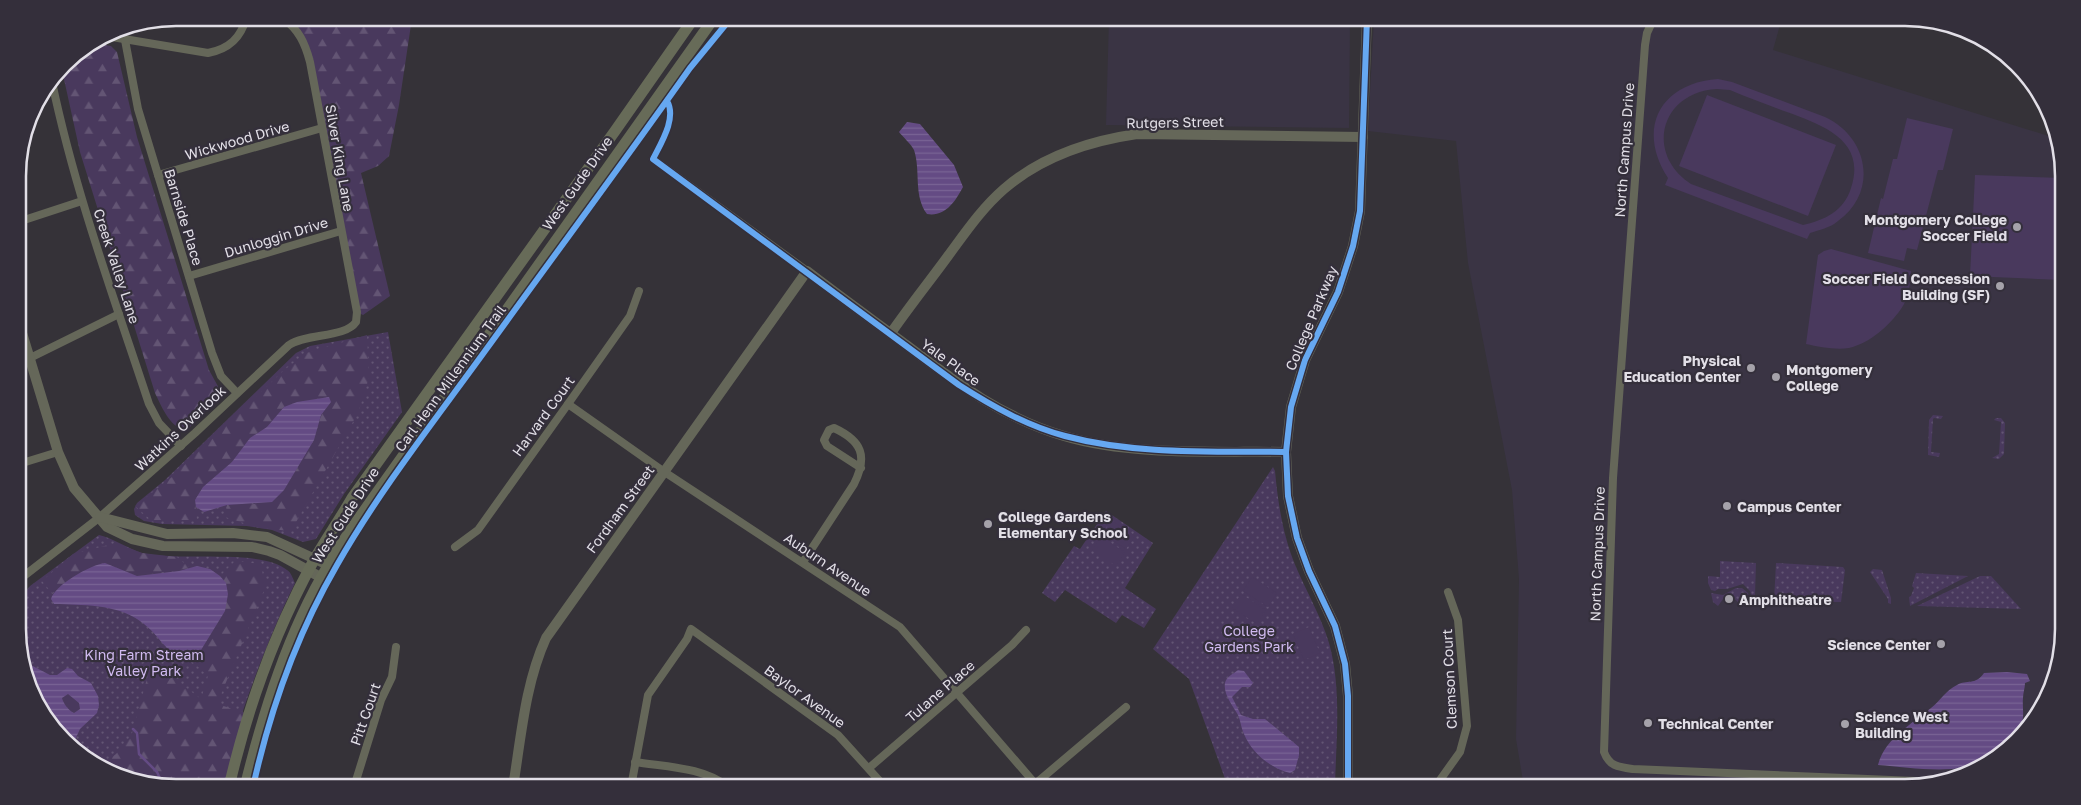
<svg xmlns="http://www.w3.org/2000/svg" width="2081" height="805" font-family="'Golos Text',sans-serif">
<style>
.built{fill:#3a3444}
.grass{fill:url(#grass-dots)}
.forest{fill:url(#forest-firs)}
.garden{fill:#49395d;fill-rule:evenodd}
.water{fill:url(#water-rules);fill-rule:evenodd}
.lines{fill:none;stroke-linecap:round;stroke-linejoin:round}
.stream{stroke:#644b84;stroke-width:2.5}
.minor{stroke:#656759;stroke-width:8}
.tertiary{stroke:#656759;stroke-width:10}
.secondary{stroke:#676b58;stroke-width:11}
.cycleway-casing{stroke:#342f3b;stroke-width:9}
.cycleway{stroke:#66a8f1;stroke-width:6}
.poi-dot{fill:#a5a2aa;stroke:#342f3b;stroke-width:2}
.labels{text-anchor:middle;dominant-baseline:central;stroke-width:4.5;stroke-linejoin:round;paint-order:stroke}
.street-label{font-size:14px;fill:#e2dfe7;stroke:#342f3b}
.poi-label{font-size:14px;font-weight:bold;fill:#e2dfe7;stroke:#342f3b;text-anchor:start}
.park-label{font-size:14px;fill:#d1bbf1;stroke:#342f3b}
.rim{fill:none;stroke:#e2dfe7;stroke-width:2.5}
</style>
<defs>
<pattern id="grass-dots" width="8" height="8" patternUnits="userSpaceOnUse" patternTransform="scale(1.25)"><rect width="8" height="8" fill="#49395d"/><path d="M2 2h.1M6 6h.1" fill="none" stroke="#635574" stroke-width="1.8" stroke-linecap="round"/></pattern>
<pattern id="forest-firs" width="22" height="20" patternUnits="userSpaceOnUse" patternTransform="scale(1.25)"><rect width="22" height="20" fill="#49395d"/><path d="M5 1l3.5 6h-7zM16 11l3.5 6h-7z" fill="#635574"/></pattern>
<pattern id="water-rules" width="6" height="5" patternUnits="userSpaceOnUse" patternTransform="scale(1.25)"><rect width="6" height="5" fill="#644b84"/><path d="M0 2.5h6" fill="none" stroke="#7a6495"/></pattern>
</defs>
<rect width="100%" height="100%" fill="#353238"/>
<g class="built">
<polygon points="1109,18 1350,18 1349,128 1106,125"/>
<polygon points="1374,18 1782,18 1773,50 2055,138 2062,156 2063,628 2055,680 2031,725 2001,755 1956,779 1914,787 1524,787 1516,739 1519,579 1512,490 1468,263 1456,141 1368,131"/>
</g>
<g class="grass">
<polygon points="388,332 402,412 344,494 316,539 303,542 272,530 247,526 162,524 144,521 135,515 134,509 137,503 165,480 296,353 310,346"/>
<polygon points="1933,415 1943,416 1941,419 1934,418 1933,419 1931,452 1940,453 1939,457 1928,455 1929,420"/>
<polygon points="1996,418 2001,418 2005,423 2004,454 1999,459 1992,458 1999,454 2001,422 1994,420"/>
<path d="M1273,467L1275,471C1278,504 1283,536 1296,567C1307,593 1321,616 1329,643C1342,689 1336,740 1335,787H1228L1189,679L1153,649Z"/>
<polygon points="1106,511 1153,543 1125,588 1156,609 1144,628 1122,615 1116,623 1065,590 1055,602 1042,593 1074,546 1080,549"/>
<path d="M99,535C110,537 129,549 142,553C178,562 261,548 287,570C291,572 293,579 295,583C267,640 246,699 227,759L177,787L125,779L57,733L21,659L20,598L30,586Z"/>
<polygon points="1720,561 1756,563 1755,595 1751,595 1750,591 1743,584 1727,589 1718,589 1715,591 1711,590 1708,583 1708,576 1720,577"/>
<polygon points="1776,563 1843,567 1845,570 1841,602 1774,601"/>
<polygon points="1873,569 1882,570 1891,598 1891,604 1888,603 1888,599 1870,572"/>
<polygon points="1916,573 1968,576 1910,606 1909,597 1911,596 1914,588 1912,586"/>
<polygon points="1980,576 1991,576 2021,609 1917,606"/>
<path d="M1736,588H1742L1748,593L1749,599L1746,604L1740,606C1737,598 1731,596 1723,599L1718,606L1713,602L1711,593L1723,595Z"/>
</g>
<g class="forest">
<polygon points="283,18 412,18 399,105 389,156 378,166 361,173 390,296 363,315 357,312 307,49"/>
<path d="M94,43L111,46L117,52L137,137L209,370L220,390L218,399L190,427C173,436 161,405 155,393L80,152L62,70L72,57Z"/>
<polygon points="367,335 369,378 358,413 291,531 259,528 225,517 227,505 258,504 283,491 314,440 321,415 330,402 328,397 297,402 284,407 267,427 250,438 232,462 203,487 195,500 197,520 151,520 135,506 172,477 283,371 306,353"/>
<polygon points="116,543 142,553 177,557 190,568 137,576 105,563 99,564 80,573 52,593 42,581 73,554"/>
<path d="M235,561L261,564L265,588L217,704L249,714L229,787H177L125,779L103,764L116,754L131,737L148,675L160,668L201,699L208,676L191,660C199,651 204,642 211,631C222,614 236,594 220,576Z"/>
<path d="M68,694L79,703L80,709L74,713C69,711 63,703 62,698Z"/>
</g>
<g class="garden">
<path d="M1718,79L1732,82L1825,117C1868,137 1879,191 1838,221C1830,228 1819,230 1810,233L1807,239L1665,185L1668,178C1636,129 1660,83 1718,79ZM1717,89L1730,90C1749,98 1768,105 1787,112C1822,125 1867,140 1851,188C1844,211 1825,220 1803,225L1691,184C1644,153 1661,92 1717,89Z"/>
<polygon points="1707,95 1836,145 1808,216 1679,166"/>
<polygon points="1907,118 1953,129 1943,170 1938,170 1917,250 1907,248 1904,261 1868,253 1881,198 1883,199 1893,159 1897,159"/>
<polygon points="1975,175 2062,178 2062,280 1970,276"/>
<path d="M1831,249L1911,271C1910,284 1909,298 1901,309C1889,326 1870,343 1849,348C1836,350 1819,347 1806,344L1818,255L1824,251Z"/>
<polygon points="1111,520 1135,536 1126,549 1103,534"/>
<polygon points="1101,537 1125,552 1116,566 1092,550"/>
<polygon points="1252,577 1277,593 1268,607 1243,591"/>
<polygon points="1241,594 1266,610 1257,624 1232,608"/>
<polygon points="1309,627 1320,653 1304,660 1293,634"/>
</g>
<g class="water">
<path d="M907,122L920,124L954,165L963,187C955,202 945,217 927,214C913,195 921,171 914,150C911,144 903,137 899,132Z"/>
<polygon points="329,397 331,402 321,415 314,440 284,490 272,502 227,505 204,512 196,507 195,500 203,487 232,462 250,438 267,427 284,407 297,402"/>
<path d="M105,563L137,576L179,571L197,566L210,569L220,576L226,583L228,594L225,611L201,650L191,660C160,651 163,637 140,621C117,604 81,605 54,604L51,599C55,585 90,565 105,563Z"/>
<path d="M21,660L50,675H57L67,668L72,669L78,676L91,683L98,696L99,705L97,713L80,729L73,744L57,733ZM68,694L79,703L80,709L74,713C69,711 63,703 62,698Z"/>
<path d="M1238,670L1244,671L1253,683L1250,687H1242L1232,697L1241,715L1253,719H1265L1299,747V755L1295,770L1290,773C1270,768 1252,753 1244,734C1241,728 1241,722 1238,715C1233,706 1223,694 1225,683C1226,677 1233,674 1238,670Z"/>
<path d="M2007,672L2027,674L2030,681L2025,683C2025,688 2023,693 2023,698C2022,707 2025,716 2021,725C2000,783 1927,769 1878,765C1885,738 1911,725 1931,708C1940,701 1946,690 1957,685C1967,679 1975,686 1984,673Z"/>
</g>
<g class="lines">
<polyline class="stream" points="133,729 137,733 139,754 157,772 163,785"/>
<g class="minor">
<path d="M1654,18L1647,33L1645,45L1613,478L1604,752C1609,766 1618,767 1633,769L1939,782"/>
<path d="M106,36L208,53C229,49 241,38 246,18"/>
<polyline points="125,40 138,109 212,353 221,376 237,393"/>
<path d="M52,82C75,192 114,298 149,404L159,423L181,446"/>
<polyline points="653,159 807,271"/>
<polyline points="158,175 322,128"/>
<polyline points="18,222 82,201"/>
<polyline points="189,276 341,231"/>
<polyline points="19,362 30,358 119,314"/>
<polyline points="568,404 663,471 900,627 1038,787"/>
<polyline points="19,464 58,452"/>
<polyline points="455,547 478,530 568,404 630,316 639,291"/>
<path d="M803,562L854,484C868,456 862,441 834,428L829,430L824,440L827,446L861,468"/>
<path d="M20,579L100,517L195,433L289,345C307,333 345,338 356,322L357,312L310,62C305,43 299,30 283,18"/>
<polyline points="2059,657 2063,558"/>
<path d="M635,762C665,767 704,767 728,787"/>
<polyline points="869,768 1012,645 1026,630"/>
<polyline points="1035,784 1126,707"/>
<polyline points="354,787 381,700 392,677 396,647"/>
<polyline points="631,787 648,695 687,639 691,629 838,735 885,787"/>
<polyline points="1435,787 1460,752 1467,726 1458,620 1448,592"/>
</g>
<g class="tertiary">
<polyline points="19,323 58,452 74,488 107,527 132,539 163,546 252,547 269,551 280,555 322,578"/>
<path d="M891,333C909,307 929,282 948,256C965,233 982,208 1004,189C1042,156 1089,141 1137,134L1363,137"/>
<polyline points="100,517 167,534 233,533 267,537 328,565"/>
<path d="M513,787C521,738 525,684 546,638L807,271C838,295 870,318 901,341C953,380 1000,417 1064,436C1130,456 1216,451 1286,452"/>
<polyline points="1348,787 1348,696 1345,664 1335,626 1309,571 1297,538 1288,496 1286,452 1291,407 1305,360 1338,292 1353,246 1360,211 1367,18"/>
</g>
<g class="secondary">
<path d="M229,787C247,709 275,631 314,560C326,539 340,519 352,498L615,131L694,18"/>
<path d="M245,787C264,710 288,633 329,564C342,541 358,520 373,498L714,18"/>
</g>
<defs>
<g id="cycleway">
<path d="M667,101C677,118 661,143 653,159L959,385C992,406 1027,426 1065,436C1136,455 1213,451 1286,452"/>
<path d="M253,787C270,710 297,634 337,565C379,491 435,420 485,351C553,257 623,163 690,68L731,18"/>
<polyline points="1348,787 1348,696 1345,664 1335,626 1309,571 1297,538 1288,496 1286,452 1291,407 1305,360 1338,292 1353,246 1360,211 1367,18"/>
</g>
</defs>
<use href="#cycleway" class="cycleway-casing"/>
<use href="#cycleway" class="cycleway"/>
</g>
<g class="poi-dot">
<circle cx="2017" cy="227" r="5"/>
<circle cx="2000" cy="286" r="5"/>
<circle cx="1751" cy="368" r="5"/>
<circle cx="1776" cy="377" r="5"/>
<circle cx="1727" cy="506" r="5"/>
<circle cx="988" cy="524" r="5"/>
<circle cx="1729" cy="599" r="5"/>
<circle cx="1941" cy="644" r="5"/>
<circle cx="1648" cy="723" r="5"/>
<circle cx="1845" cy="724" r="5"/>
</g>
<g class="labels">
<g class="street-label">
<text transform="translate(1175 122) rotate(-1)">Rutgers Street</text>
<text transform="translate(237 140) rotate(-16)">Wickwood Drive</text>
<text transform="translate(1624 150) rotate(-86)">North Campus Drive</text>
<text transform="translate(340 158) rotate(80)">Silver King Lane</text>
<text transform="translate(577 183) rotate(-55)">West Gude Drive</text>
<text transform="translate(184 217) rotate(73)">Barnside Place</text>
<text transform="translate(276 237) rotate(-17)">Dunloggin Drive</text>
<text transform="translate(117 266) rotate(72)">Creek Valley Lane</text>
<text transform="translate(1311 318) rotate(-67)">College Parkway</text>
<text transform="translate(951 362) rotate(36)">Yale Place</text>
<text transform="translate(450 378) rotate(-54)">Carl Henn Millennium Trail</text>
<text transform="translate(543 416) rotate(-54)">Harvard Court</text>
<text transform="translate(180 428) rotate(-43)">Watkins Overlook</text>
<text transform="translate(620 509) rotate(-54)">Fordham Street</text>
<text transform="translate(345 515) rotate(-57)">West Gude Drive</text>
<text transform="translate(1597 554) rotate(-88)">North Campus Drive</text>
<text transform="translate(828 564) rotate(34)">Auburn Avenue</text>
<text transform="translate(1449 679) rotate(-93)">Clemson Court</text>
<text transform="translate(940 691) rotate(-41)">Tulane Place</text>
<text transform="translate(805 696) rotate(36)">Baylor Avenue</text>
<text transform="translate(365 714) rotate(-71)">Pitt Court</text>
</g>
<g class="poi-label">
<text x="2007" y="219" text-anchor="end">Montgomery College<tspan x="2007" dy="16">Soccer Field</tspan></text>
<text x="1990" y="278" text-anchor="end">Soccer Field Concession<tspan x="1990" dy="16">Building (SF)</tspan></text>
<text x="1741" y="360" text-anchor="end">Physical<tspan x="1741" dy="16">Education Center</tspan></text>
<text x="1786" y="369">Montgomery<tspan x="1786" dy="16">College</tspan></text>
<text x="1737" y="506">Campus Center</text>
<text x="998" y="516">College Gardens<tspan x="998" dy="16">Elementary School</tspan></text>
<text x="1739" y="599">Amphitheatre</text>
<text x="1931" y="644" text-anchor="end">Science Center</text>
<text x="1855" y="716">Science West<tspan x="1855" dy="16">Building</tspan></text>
<text x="1658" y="723">Technical Center</text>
</g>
<g class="park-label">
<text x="1249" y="630">College<tspan x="1249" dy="16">Gardens Park</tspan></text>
<text x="144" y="654">King Farm Stream<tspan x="144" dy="16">Valley Park</tspan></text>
</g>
</g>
<path d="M0 0H2081V805H0ZM176 26H1905A150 150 0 0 1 2055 176V629A150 150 0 0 1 1905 779H176A150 150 0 0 1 26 629V176A150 150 0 0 1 176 26Z" fill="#342f3b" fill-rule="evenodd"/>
<path class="rim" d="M176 26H1905A150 150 0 0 1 2055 176V629A150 150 0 0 1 1905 779H176A150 150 0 0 1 26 629V176A150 150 0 0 1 176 26Z"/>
</svg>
